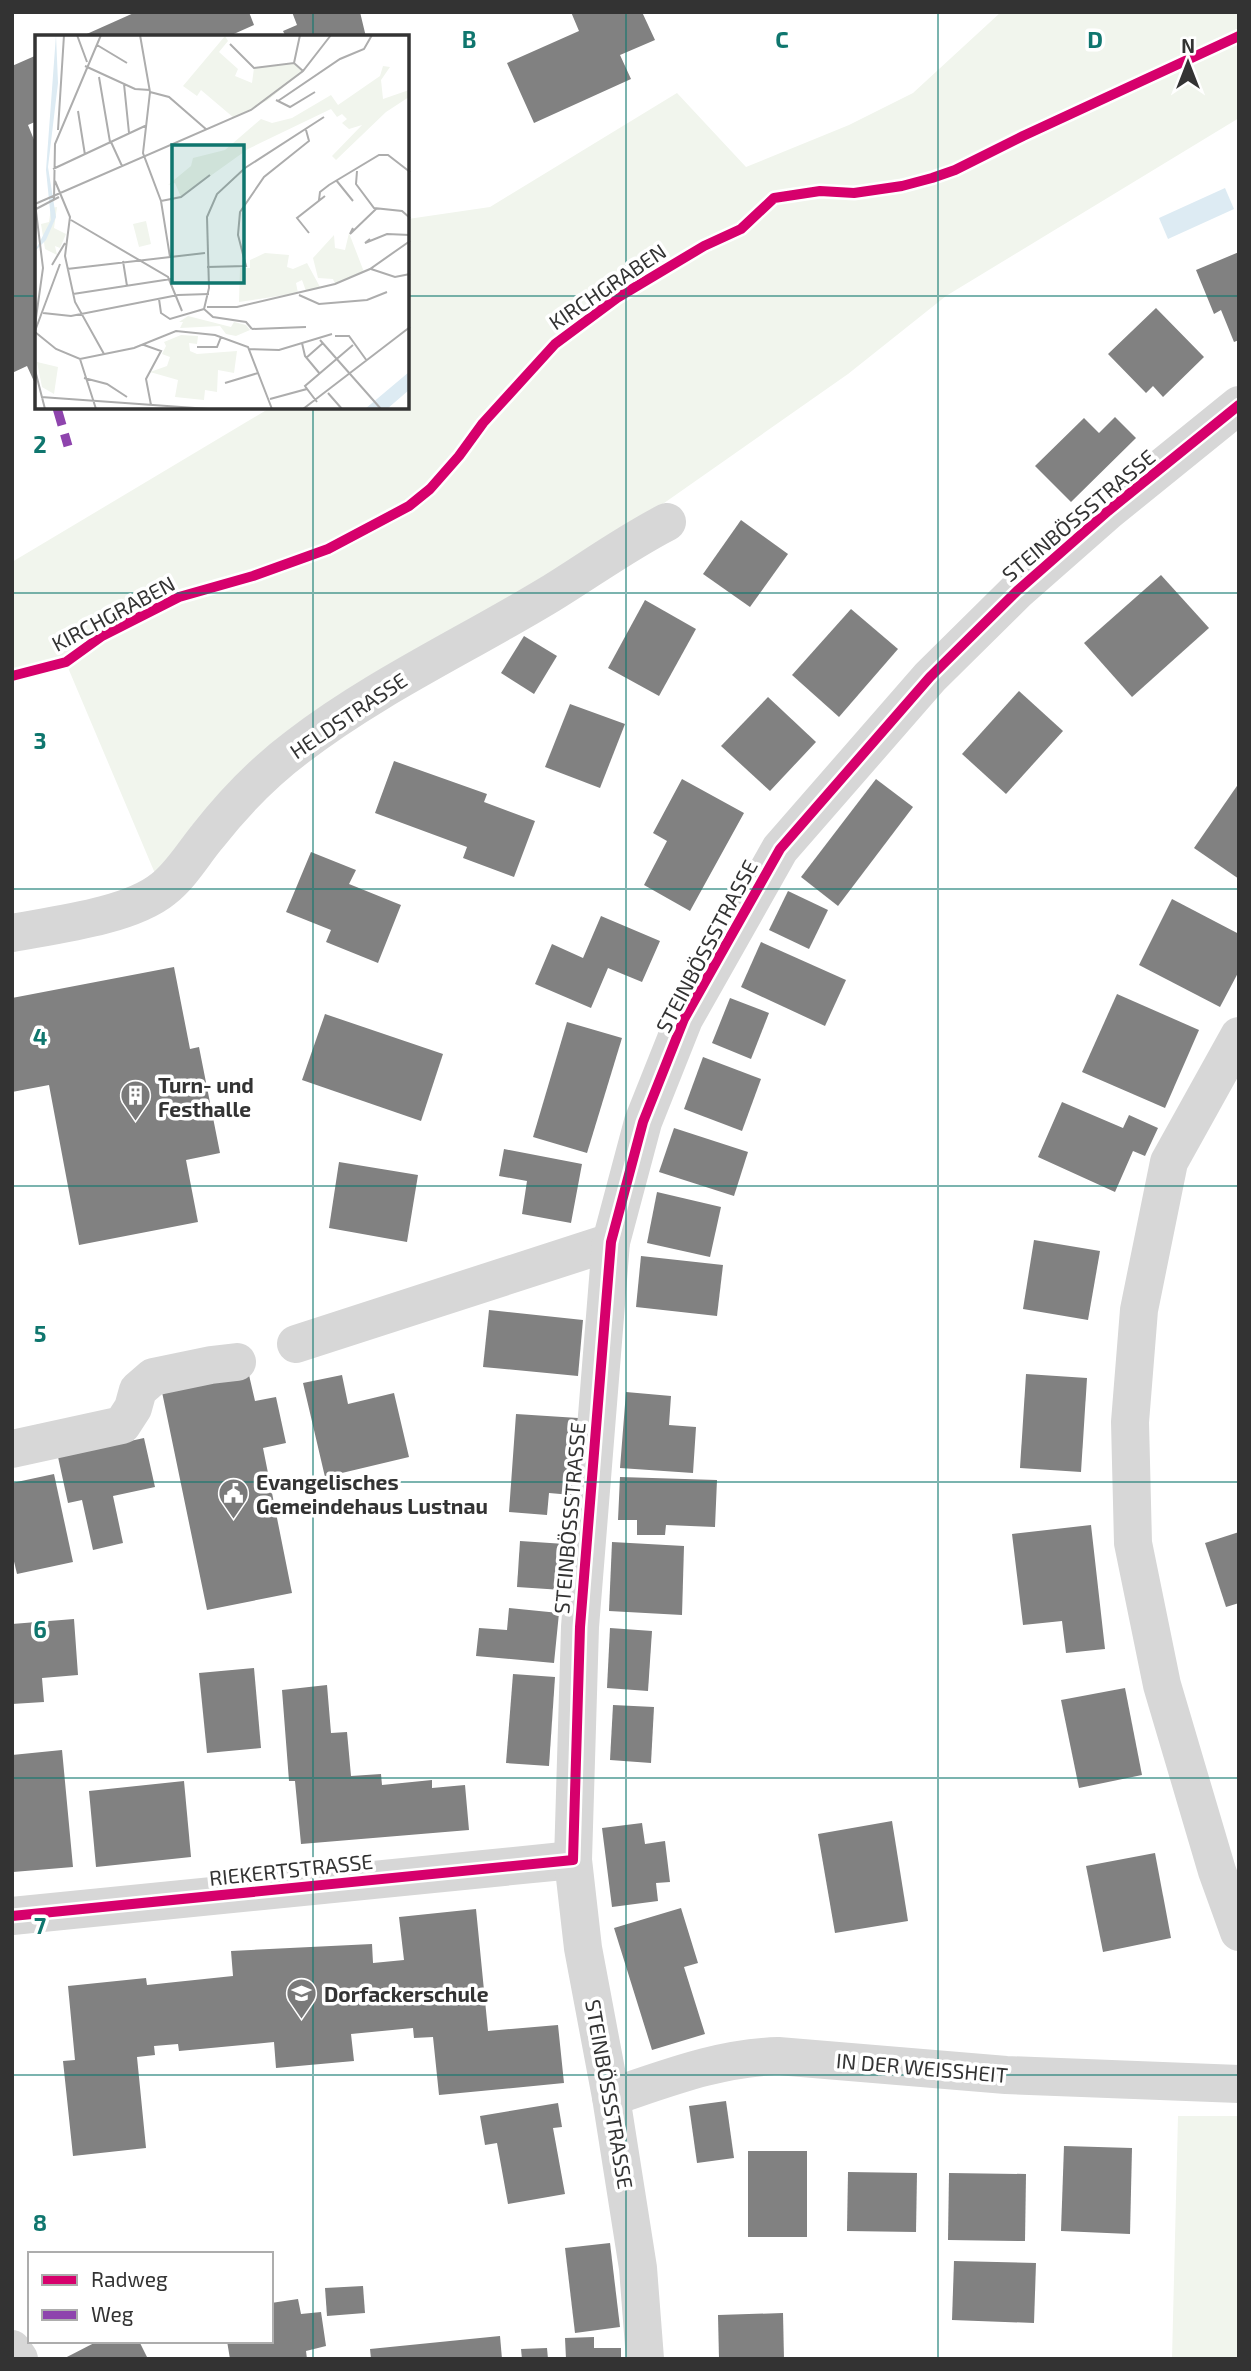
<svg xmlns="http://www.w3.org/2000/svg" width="1251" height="2371" font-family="'Exo 2',sans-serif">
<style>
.green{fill:#f1f5ed}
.water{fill:#ddebf3}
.building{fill:#818181}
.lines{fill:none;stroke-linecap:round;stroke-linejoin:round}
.minor{stroke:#d7d7d7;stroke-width:38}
.quiet{stroke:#8e44ad;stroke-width:9;stroke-dasharray:18 9;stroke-linecap:butt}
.cycleway-casing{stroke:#fff;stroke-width:15}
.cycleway{stroke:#d6006c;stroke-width:10}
.grid{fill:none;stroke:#0f766e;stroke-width:2;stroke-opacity:0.55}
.labels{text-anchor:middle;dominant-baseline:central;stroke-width:7;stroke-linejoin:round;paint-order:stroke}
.street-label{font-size:21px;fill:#333;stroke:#fff}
.poi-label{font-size:21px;font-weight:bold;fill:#333;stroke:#fff;text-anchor:start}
.inset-road{fill:none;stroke:#adadad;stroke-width:2}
.view{fill:#0f766e;fill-opacity:0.15;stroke:#0f766e;stroke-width:3.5}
.inset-edge{fill:none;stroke:#333;stroke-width:3.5}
.grid-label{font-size:23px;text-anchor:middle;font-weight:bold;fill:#0f766e;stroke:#fff;stroke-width:7;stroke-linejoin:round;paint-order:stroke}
</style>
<rect width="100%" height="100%" fill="#fff"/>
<g class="green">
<polygon points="1001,12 1239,12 1239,118 946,296 848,374 657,508 362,702 162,890 66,663 12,676 12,562 270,408 408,408 408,219 490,207 677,93 746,167 849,125 913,93"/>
<polygon points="1178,2116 1239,2116 1239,2359 1172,2359"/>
</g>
<polygon class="water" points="1225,188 1234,209 1168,239 1159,218"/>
<g class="building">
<polygon points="136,12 249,12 254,25 227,37 80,37"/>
<polygon points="292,12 360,12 366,37 286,37 283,31 297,25"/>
<polygon points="571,12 642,12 655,40 620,55 631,79 534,123 507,63 579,31"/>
<polygon points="37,55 37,121 28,125 37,147 37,388 27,366 12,373 12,66"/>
<polygon points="1239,252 1239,340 1234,342 1221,310 1214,314 1196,270"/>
<polygon points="1156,308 1204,357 1163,397 1153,386 1146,393 1108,354"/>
<polygon points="1115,417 1136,438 1071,502 1035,466 1084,418 1099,433"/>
<polygon points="741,520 788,554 750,607 703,574"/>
<polygon points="1161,575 1209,628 1132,697 1084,643"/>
<polygon points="645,600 696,629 659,696 608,668"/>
<polygon points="851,609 898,649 839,717 792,675"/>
<polygon points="524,636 557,656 534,694 501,673"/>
<polygon points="1019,691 1063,731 1006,794 962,754"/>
<polygon points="768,697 816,742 770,791 721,746"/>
<polygon points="570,704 625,724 600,788 545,767"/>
<polygon points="394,761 487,794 484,802 535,821 514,877 463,858 467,847 375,813"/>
<polygon points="682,779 744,813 690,911 644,885 667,841 653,833"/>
<polygon points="876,779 913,807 838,906 801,877"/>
<polygon points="1239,783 1239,879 1194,848"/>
<polygon points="311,852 356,870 349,884 401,905 378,963 326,942 331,930 286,912"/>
<polygon points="788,891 828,910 809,949 769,930"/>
<polygon points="1172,899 1239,934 1239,971 1220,1007 1139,965"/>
<polygon points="601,916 660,941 642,982 608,968 591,1008 535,984 552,944 583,958"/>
<polygon points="761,942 846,980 825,1026 741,987"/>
<polygon points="174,967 190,1049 199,1047 220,1153 186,1160 198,1222 79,1245 49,1085 12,1092 12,998"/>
<polygon points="1117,994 1199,1030 1165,1108 1082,1072"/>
<polygon points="730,998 769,1013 751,1059 712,1043"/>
<polygon points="325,1014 443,1054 421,1121 302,1080"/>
<polygon points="567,1022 622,1038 587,1153 533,1137"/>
<polygon points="703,1057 761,1079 742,1131 684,1109"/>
<polygon points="1062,1102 1123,1128 1129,1115 1158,1128 1145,1156 1133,1151 1115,1192 1038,1157"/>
<polygon points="674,1128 748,1152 734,1196 659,1172"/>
<polygon points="504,1149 582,1164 571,1223 522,1214 527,1181 499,1176"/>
<polygon points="339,1162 418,1175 407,1242 329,1228"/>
<polygon points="657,1192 721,1207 710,1257 647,1243"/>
<polygon points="1034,1240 1100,1251 1088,1320 1023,1309"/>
<polygon points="641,1256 723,1265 717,1316 636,1307"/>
<polygon points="489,1310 583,1320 578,1376 483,1367"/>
<polygon points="1026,1374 1087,1378 1081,1472 1020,1468"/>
<polygon points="249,1375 255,1401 276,1397 286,1443 263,1448 292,1593 207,1610 162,1392"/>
<polygon points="342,1375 348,1404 394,1393 409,1457 325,1477 303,1383"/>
<polygon points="626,1392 671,1396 669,1425 696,1427 693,1473 620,1468"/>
<polygon points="516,1414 578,1418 572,1495 549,1493 547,1515 509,1512"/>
<polygon points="144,1438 155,1487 113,1496 123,1543 93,1550 82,1500 68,1503 58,1457"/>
<polygon points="54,1474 73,1562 17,1574 12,1553 12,1483"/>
<polygon points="620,1477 717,1480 715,1527 666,1525 665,1535 637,1535 637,1520 618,1520"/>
<polygon points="1091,1525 1105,1649 1066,1653 1062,1621 1023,1625 1012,1534"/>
<polygon points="1239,1532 1239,1603 1226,1607 1205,1543"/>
<polygon points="520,1541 565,1544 562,1590 517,1587"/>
<polygon points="612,1542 684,1546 682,1615 609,1611"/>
<polygon points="509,1608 559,1613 554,1663 476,1656 479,1628 507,1630"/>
<polygon points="74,1619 78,1675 42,1678 44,1702 12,1704 12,1624"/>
<polygon points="610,1628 652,1631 648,1691 607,1688"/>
<polygon points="254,1668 261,1748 207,1753 199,1673"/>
<polygon points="513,1674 555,1677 549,1766 506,1763"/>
<polygon points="327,1685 331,1733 347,1732 351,1776 381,1774 382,1785 432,1780 432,1788 465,1785 469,1830 301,1844 295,1781 289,1781 282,1690"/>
<polygon points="1125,1688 1142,1775 1079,1788 1061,1700"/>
<polygon points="613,1705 654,1707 651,1763 610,1760"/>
<polygon points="62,1750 73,1867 13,1872 12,1755"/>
<polygon points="184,1781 191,1857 96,1867 89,1791"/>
<polygon points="892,1821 908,1921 835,1933 818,1834"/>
<polygon points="642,1823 645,1844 665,1841 670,1882 656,1883 658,1901 612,1907 602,1828"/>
<polygon points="1155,1853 1171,1938 1103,1952 1086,1866"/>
<polygon points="681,1908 698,1963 684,1967 705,2034 652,2050 614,1928"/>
<polygon points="476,1909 488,2031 558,2025 564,2083 439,2095 433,2037 414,2038 413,2028 351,2034 354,2061 276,2068 274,2042 179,2051 178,2044 154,2046 155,2055 137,2057 146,2148 73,2156 63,2061 75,2060 68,1986 146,1978 147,1985 233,1976 231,1951 372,1944 373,1963 404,1960 399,1917"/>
<polygon points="726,2101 734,2158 697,2163 689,2106"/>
<polygon points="558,2103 562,2127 553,2128 565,2194 508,2204 497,2143 485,2145 480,2116"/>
<polygon points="1064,2146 1132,2148 1130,2234 1061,2231"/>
<rect x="748" y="2151" width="59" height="86"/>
<polygon points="848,2172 917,2173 916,2232 847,2231"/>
<polygon points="949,2173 1026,2174 1025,2241 948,2240"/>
<polygon points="610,2243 620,2327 575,2333 565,2248"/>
<polygon points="954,2261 1036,2263 1034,2323 952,2320"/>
<polygon points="363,2286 365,2313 327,2316 325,2288"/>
<polygon points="298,2299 301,2314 321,2312 326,2346 306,2351 307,2359 230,2359 227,2341 271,2341 271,2303"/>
<polygon points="783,2313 784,2359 719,2359 718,2315"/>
<polygon points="500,2336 502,2359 371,2359 370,2349"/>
<polygon points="594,2337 594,2348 621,2348 621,2359 566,2359 565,2338"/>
<polygon points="98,2341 139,2341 148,2359 63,2359"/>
<polygon points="547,2348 548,2359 522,2359 521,2349"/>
</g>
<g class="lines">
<g class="minor">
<path d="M12,933C55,925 130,916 163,889C181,875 193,854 207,837C232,805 265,771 297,747C375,687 466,645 550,594C589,570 626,543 667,522"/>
<polyline points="1239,1036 1169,1162 1139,1310 1130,1422 1133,1543 1162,1685 1217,1871 1239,1932"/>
<polyline points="296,1344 611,1242"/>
<polyline points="12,1449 122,1425 133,1408 138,1390 153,1377 211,1365 237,1362"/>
<polyline points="12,1916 573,1860"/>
<path d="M611,2097C668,2078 718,2058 778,2056L1006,2075L1239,2084"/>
<polyline points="12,2349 19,2359"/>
<polyline points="645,2359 638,2268 611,2097 583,1948 573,1860 580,1627 611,1242 643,1122 684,1019 780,849 930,677 1017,591 1108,511 1239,405"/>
</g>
<polyline class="quiet" points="57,408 68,446"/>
<defs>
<g id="cycleway">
<polyline points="12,676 66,662 102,636 179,597 253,576 328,549 409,506 430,489 459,456 483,423 555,344 617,298 704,246 741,229 774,198 820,191 854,193 902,186 932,178 955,170 1023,136 1239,36"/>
<polyline points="12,1916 573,1860 580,1627 611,1242 643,1122 684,1019 780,849 930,677 1017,591 1108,511 1239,405"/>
</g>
</defs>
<use href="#cycleway" class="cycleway-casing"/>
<use href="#cycleway" class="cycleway"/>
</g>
<path class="grid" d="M313,12V37M626,12V2359M938,12V2359M12,296H37M408,296H1239M313,408V2359M12,593H1239M12,889H1239M12,1186H1239M12,1482H1239M12,1778H1239M12,2075H1239"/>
<defs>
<symbol id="building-pin" viewBox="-11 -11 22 30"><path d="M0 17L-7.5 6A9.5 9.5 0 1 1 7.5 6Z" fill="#7a7a7a" stroke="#fff"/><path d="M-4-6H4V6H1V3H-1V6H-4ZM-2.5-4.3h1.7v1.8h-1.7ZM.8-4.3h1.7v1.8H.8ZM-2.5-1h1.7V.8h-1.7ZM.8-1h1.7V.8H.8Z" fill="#fff"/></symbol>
<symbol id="civic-pin" viewBox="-11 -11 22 30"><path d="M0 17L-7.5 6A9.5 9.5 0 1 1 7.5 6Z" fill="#7a7a7a" stroke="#fff"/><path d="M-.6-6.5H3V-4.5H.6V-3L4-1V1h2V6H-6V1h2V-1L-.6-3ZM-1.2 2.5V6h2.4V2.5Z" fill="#fff"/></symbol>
<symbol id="school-pin" viewBox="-11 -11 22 30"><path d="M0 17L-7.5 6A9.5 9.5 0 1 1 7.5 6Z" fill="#7a7a7a" stroke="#fff"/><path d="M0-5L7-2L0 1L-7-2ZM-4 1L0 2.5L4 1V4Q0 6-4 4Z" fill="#fff"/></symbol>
</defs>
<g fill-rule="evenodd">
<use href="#building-pin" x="118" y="1078" width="35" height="47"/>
<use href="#civic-pin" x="216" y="1476" width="35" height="47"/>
<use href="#school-pin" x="284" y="1976" width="35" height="47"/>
</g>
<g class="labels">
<g class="street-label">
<text transform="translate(607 286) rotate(-34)">KIRCHGRABEN</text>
<text transform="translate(1078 515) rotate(-40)">STEINBÖSSSTRASSE</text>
<text transform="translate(113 613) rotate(-28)">KIRCHGRABEN</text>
<text transform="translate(348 715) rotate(-34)">HELDSTRASSE</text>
<text transform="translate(706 946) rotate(-62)">STEINBÖSSSTRASSE</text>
<text transform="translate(569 1518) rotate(-85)">STEINBÖSSSTRASSE</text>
<text transform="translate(291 1869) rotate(-6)">RIEKERTSTRASSE</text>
<text transform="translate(922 2067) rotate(5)">IN DER WEISSHEIT</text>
<text transform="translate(610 2094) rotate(80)">STEINBÖSSSTRASSE</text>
</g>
<g class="poi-label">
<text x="158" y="1084">Turn- und<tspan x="158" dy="24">Festhalle</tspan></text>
<text x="256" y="1481">Evangelisches<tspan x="256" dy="24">Gemeindehaus Lustnau</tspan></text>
<text x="324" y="1993">Dorfackerschule</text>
</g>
</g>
<g transform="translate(35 35)">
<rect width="374" height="374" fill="#fff"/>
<path d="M190,1L193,6L184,17L203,34L200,41L217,48L219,33L259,28L268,36L233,65L199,83L166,55L162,61L148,51ZM348,31L355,32L346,45L348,64L374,55V62L351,77L301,125L297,121L327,90L314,94L307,88L312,84L307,79L302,82L296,74L213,114L146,162L140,148L133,150L156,131L158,123L190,115L226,84L237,88L257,83L296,60L303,70L345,41ZM22,172L19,193L31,199L25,213L20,211L22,220L10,214L6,189L14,187L16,173ZM111,186L116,209L104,212L98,189ZM314,198L329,237L300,249L298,244L283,243L278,223L299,200L300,213L310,215ZM230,218L254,220L252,232L258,234L272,228L285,252L271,256L267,245L261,248L263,258L204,267L205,233H215V225ZM153,281L196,292L199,287L211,290L215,295L201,301L191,299L185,291L145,293L148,287H144ZM146,300L163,301L162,309L154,308L155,316L162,319L202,316L199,338L183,335L182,357L170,355L169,365L140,362L143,345L115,337L132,331L135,322L127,319L131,311L127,303L129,307ZM2,327L23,332L19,359L7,352Z" fill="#f1f5ed"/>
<path d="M21,0L23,48L13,132L21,182L11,205L0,216L16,185L11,135ZM374,337V355L352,374H330Z" fill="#ddebf3"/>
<path class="inset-road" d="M42,0L52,27M105,0L115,57L108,118L126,166L135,222M195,9L219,33L259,28L268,36M62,10L92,28M259,28L265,0M50,31L100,54L115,55M64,42L75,107M89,49L94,98M115,57L134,62L172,95M241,65L255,72L280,57M243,66L305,24L329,14L337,0M43,76L50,120M23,95L29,0M76,107L87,131M18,134L112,90M322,136L321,149L339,173L367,176L375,183M301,145L318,166M20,146L35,182L30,221L40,267L69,319M19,164L20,109L66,0M284,165L285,157L294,150L344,120H353L375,137M126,166L146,162L175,140M0,168L8,233L0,290M0,169L216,75L268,36L296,0M1,174L24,162M36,185L133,242L147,276M318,193L315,199L341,174M274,198L262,183L290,161M335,204L330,208L352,199L375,200M88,226L92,251M17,230L30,208M172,232L211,231L203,200L205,177L229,142L274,106L271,95M32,234L170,218M336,234L360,242L375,239M38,259L136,244M264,260L284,269L332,265L352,257M124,264L126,278L135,284L169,274M172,272H202L300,249L335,234L375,206M169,274L174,253L172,182L182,159L210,133L289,82M169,274L178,282L211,287L217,294M8,278L36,281L143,260L174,259M217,294L271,292M0,296L25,229M0,297L21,314L45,324L99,313L141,296L180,300L213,312L237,374M300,301H314L332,326M285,305L346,374M267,308L270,321L285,339M109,310L126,316L111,344L116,370M162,312H182L186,302M214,314L244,315L297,299M271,323L288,308M45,324L61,374M0,335L10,374M49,343L72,349L92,362M190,348L223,338M272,354L270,351L318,310M293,358L307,374M6,362L174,374M235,364L272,354L282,367M268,374L375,292"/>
<path class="view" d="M137,110H209V248H137Z"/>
<rect width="374" height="374" class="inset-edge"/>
</g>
<g class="grid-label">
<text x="469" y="48">B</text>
<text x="782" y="48">C</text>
<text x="1095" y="48">D</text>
<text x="40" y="453">2</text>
<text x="40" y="749">3</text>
<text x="40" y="1045">4</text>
<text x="40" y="1342">5</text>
<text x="40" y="1638">6</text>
<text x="40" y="1934">7</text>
<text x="40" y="2231">8</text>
</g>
<rect width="1251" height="2371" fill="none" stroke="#333333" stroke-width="28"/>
<rect x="28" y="2252" width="245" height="91" fill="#ffffff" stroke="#adadad" stroke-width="2"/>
<rect x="42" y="2275" width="35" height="10" fill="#d6006c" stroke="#adadad" stroke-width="2"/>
<text x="91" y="2287" font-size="21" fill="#333333">Radweg</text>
<rect x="42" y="2310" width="35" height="10" fill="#8e44ad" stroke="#adadad" stroke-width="2"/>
<text x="91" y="2322" font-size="21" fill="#333333">Weg</text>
<g transform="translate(1188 63)" stroke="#ffffff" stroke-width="5" paint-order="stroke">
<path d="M0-5L12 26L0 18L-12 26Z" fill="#333333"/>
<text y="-10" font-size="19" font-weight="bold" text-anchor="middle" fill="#333333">N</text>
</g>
</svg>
